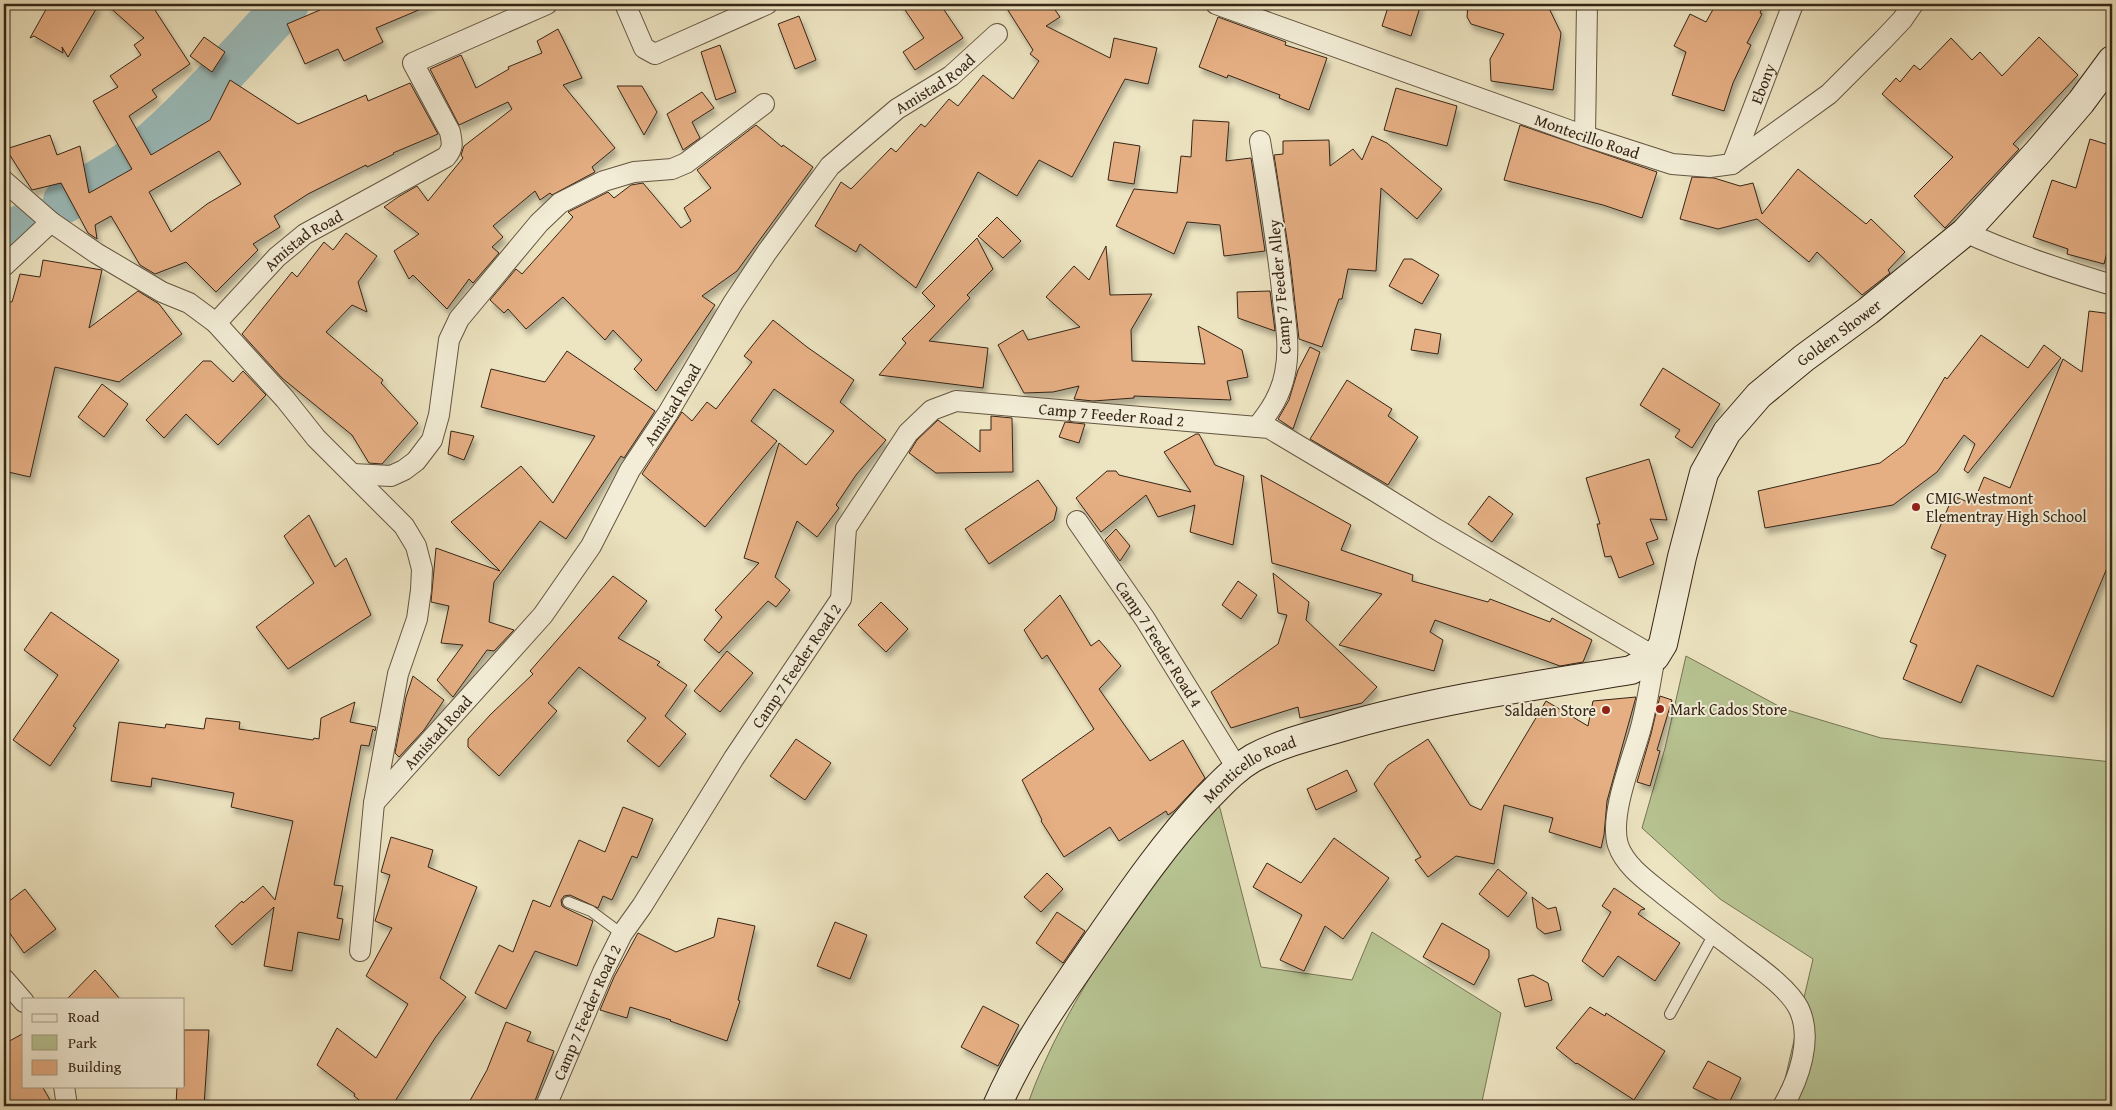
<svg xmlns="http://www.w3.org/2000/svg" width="2116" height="1110" font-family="'Gentium Book Plus',serif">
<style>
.green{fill:#b8c493;stroke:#777454}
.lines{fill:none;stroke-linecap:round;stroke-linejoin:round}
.river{stroke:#9bbcbb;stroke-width:44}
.building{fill:#e5ae83;stroke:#362516;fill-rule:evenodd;filter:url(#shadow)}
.service-casing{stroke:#645541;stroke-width:12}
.minor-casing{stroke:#645541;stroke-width:22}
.secondary-casing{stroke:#362516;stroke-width:30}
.service{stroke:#f3edd7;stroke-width:10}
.minor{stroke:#f3edd7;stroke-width:20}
.secondary{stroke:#f3edd7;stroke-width:28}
.poi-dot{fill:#8f2418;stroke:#f3edd7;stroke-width:2}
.labels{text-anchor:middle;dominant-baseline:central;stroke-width:4;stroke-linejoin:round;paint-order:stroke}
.street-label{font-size:16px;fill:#362516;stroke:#f3edd7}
.poi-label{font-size:16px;fill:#362516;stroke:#f3edd7;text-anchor:start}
</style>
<defs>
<filter id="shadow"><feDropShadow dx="3" dy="5.5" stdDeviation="2.5" flood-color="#0004"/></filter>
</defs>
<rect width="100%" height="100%" fill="#ede4c1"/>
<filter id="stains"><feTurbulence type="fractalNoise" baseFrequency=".004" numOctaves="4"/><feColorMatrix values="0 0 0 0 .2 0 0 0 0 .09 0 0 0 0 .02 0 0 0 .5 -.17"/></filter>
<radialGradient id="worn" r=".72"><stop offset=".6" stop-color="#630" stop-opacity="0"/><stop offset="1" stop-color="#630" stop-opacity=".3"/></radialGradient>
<g class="green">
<polygon points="1686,656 1784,709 1881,738 2112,762 2112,1106 1772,1106 1785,1079 1813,959 1720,899 1642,828 1665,748"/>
<path d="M1216,793L1261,967L1352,980L1372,932L1501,1013L1481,1106H1027C1066,994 1149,891 1216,793Z"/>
</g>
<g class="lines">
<g class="river">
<path d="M65,201C89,186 118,172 140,154C194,109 239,55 287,4"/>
<polyline points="4,234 37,220"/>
</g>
</g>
<g class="building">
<polygon points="49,4 99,4 68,57 62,47 63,53 34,36 30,38"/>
<path d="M106,4H151L190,64L152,90L157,97L129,116L151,155L210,120L230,80L298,124L366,95L368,101L410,83L438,134L393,153L394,154L367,167L366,165L308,194L274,216L280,227L253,244L258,250L216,292L186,262L155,274L140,265L111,216L95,225L97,239L88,233L61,183L32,190L6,149L50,135L57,155L80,146L89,193L132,169L93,101L118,87L110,76L141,55L134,45L144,38ZM219,151L241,184L207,204L171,232L149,192Z"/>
<polygon points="317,4 433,4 376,28 383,42 344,61 338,49 305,64 287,24 320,10"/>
<polygon points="901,4 940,4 963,38 915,70 903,52 924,38"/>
<polygon points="1004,4 1051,4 1060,17 1046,26 1110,58 1114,38 1157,48 1148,84 1125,79 1072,177 1039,160 1017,196 978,172 916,288 860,244 856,252 815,226 841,182 851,189 891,148 896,152 921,124 925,127 949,99 958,106 983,75 1013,99 1039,61 1030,54 1033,50"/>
<polygon points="1389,4 1421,4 1411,36 1382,26"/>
<polygon points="1468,4 1547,4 1561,33 1553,90 1491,81 1490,59 1504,34 1471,24 1467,17"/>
<polygon points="1716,4 1764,4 1760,13 1762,14 1747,43 1751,45 1733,83 1724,111 1672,95 1686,52 1674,46 1690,14 1706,22"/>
<polygon points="799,16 816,60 795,69 778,24"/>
<polygon points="1218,17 1286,42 1285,45 1327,58 1309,110 1279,98 1280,95 1228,75 1227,78 1199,67"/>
<polygon points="558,29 582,78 563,85 615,148 592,167 595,172 552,195 550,193 540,200 535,191 493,226 503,237 492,247 499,253 473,283 469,279 447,309 413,275 409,279 394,251 419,234 384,207 398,197 417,186 428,201 463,158 461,155 464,146 512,109 508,102 459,125 430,69 461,55 476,88 509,69 508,67 542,53 537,41"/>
<polygon points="204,37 225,52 212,72 190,56"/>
<polygon points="2039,37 2078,75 2013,144 2019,149 1945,228 1914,196 1953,157 1882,94 1896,78 1900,82 1914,65 1920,70 1951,38 1972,60 1980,52 2002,76"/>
<polygon points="720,45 736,92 716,100 701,52"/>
<polygon points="617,86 642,86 657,112 644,135"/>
<polygon points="1396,88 1457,106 1447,146 1384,130"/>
<polygon points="702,92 714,108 692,122 700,138 683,150 667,114"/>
<polygon points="1193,120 1229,122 1226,161 1251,158 1265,251 1224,256 1220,225 1187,222 1174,254 1116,226 1134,189 1177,193 1181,156 1191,157"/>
<polygon points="756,125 782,147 783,145 813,167 737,271 702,296 715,305 656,391 634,369 642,360 613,330 605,340 563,297 526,329 508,309 504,313 490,300 516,269 522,274 573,217 568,212 608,192 614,198 631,185 643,183 681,228 691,221 684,208 711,188 697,170"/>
<polygon points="1520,125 1657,172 1642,218 1603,205 1504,180"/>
<polygon points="1372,136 1387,143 1442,189 1417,219 1381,188 1376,271 1348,269 1342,299 1339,299 1322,347 1299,339 1290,259 1274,155 1283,154 1283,141 1329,140 1330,166 1353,149 1362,160"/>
<polygon points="2090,139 2112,146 2112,233 2104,264 2067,254 2068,249 2033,237 2052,180 2076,188"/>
<polygon points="1114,142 1140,146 1134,184 1108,180"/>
<polygon points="1798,169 1866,224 1871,219 1905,252 1888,270 1890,273 1862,295 1817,252 1809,262 1757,219 1718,229 1680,219 1692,177 1714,178 1740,186 1753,183 1762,214"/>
<polygon points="997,217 1021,241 1003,258 978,236"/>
<polygon points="346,233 377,256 358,282 367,312 352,305 326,332 383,380 381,383 418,423 382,464 369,463 352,435 282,378 242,334 292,272 297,277 324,242 333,250"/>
<polygon points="977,238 993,269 967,295 970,298 929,341 988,348 983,388 879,375 906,343 902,339 935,306 922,293"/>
<polygon points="1106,246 1110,295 1152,294 1131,330 1132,361 1205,364 1198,326 1242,350 1248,377 1227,381 1231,400 1134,396 1134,398 1093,401 1074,399 1079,386 1053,392 1024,393 998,345 1023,330 1028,340 1080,327 1046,297 1074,266 1089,280"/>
<polygon points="1404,259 1412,259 1439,275 1422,304 1389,286"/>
<polygon points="43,260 102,270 89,328 138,291 159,304 182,334 119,382 55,367 30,477 4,471 4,301 12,302 20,274 40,277"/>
<polygon points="1270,291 1275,331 1238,318 1237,292"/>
<polygon points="2089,311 2112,314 2112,556 2053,697 1977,665 1961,703 1903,679 1917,645 1910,642 1946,555 1931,548 1953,496 1973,504 1984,477 2010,488 2063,359 2082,372"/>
<polygon points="773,320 807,347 854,380 840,402 886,440 856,475 836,505 839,508 817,537 797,521 775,577 790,590 776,607 768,601 719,653 704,640 722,617 715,610 759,563 744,558 779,443 806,465 834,431 774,389 751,421 777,441 705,527 642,474 682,412 692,421 707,402 716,409 752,362 744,356"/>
<polygon points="1415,329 1441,334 1438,354 1411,350"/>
<polygon points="1981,335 2028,368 2044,345 2061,358 1968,473 1964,470 1975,444 1964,435 1937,472 1893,505 1765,528 1758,491 1880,463 1905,444 1945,377 1947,379"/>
<polygon points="1310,347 1320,352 1293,429 1278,419 1289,400 1298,370"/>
<polygon points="567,351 655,411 624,458 621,456 566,539 540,521 494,582 489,622 514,630 494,651 487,650 453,697 437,680 463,645 441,643 449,606 431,602 436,548 500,571 451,522 521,466 553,503 595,436 481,407 491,369 545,382"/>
<polygon points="203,361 211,361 233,382 243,371 266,395 218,445 186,414 164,438 146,420"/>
<polygon points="1663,368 1720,404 1692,448 1675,437 1680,430 1640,405"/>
<polygon points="1347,380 1392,409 1388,416 1418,437 1388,485 1310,439"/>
<polygon points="102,384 128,404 104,437 78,417"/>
<polygon points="991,416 1012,418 1013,472 936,473 909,453 917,440 938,420 980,452 980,430 991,430"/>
<polygon points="1065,422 1085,424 1079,443 1059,437"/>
<polygon points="451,431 474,436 464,460 448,454"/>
<polygon points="1196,434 1199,434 1215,465 1244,476 1233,545 1190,532 1195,505 1158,517 1146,495 1101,532 1076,498 1107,471 1116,471 1119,475 1191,492 1164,452"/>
<polygon points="1649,459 1667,520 1650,519 1658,539 1646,543 1654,564 1619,578 1611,556 1605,557 1597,524 1600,524 1586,478"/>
<polygon points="1261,475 1351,525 1341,550 1413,575 1412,581 1488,602 1490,599 1550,622 1552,618 1592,640 1583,662 1560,666 1435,620 1430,632 1443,640 1434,671 1339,645 1382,594 1272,563"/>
<polygon points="1038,480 1057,508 1054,520 989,564 965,529"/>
<polygon points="1489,496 1513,514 1492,542 1468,524"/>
<polygon points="309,515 335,567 346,558 371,615 288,669 256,627 314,583 284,536"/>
<polygon points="1116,529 1130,546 1120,561 1105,540"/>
<polygon points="1273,573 1309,602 1306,620 1377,687 1362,703 1300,718 1298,707 1231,728 1211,692 1278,644 1287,615 1278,613"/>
<polygon points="613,576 647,601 618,638 660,662 657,665 687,685 665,716 686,734 659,767 627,741 646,718 579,667 548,703 557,711 499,776 468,747 468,739 491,714 533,674 530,671"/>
<polygon points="1238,581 1257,595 1241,619 1222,605"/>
<polygon points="1060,595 1091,646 1099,640 1121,666 1099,689 1150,761 1183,740 1205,778 1174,811 1168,815 1166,811 1119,841 1110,827 1064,857 1041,821 1042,820 1022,780 1094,729 1047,655 1042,659 1024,630"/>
<polygon points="881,602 908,629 886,652 858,625"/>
<polygon points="51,612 119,660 73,726 76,728 50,766 13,740 58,675 24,650"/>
<polygon points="727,651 753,673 720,712 694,691"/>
<polygon points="413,676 444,700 424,730 399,757 395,753 406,697"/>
<polygon points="1660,696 1672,700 1657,750 1660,751 1650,786 1637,782 1651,734"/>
<polygon points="1636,697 1607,801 1604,835 1601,848 1549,832 1553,818 1504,805 1494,864 1456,856 1428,877 1415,860 1421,857 1374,784 1388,765 1428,739 1470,805 1481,810 1546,701 1588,726 1593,701"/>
<polygon points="355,702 350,722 376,727 375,731 373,729 369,746 361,745 334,885 343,886 337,918 343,919 339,940 298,932 292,971 264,966 274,907 232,945 215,926 242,901 243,903 263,886 275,900 293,821 231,807 234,793 152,778 151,787 111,781 119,722 165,728 166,724 204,729 206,718 240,722 239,729 313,740 314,738 319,739 321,718"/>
<polygon points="796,739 831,763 805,800 770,776"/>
<polygon points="1347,770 1357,791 1316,810 1307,789"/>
<polygon points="623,807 653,819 637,858 632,856 612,900 603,896 598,908 570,895 564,896 561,900 562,906 565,908 593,921 577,966 535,951 506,1009 475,993 499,945 513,952 533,900 550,907 579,840 605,852"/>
<polygon points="391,837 433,850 428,867 477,887 440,978 466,997 435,1038 392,1106 367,1106 354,1096 355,1094 317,1065 337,1028 376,1058 408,1004 366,976 392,928 375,921 390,875 381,872"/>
<polygon points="1334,838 1389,878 1343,939 1325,926 1304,971 1280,960 1302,915 1253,887 1267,863 1301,883"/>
<polygon points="1498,869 1527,893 1508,917 1479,894"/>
<polygon points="1047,873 1063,889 1041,912 1024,897"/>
<polygon points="1614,888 1645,909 1641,910 1638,914 1680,943 1655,981 1618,956 1603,977 1582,961 1611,912 1602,906"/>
<polygon points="25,889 56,929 24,953 4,925 4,905"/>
<polygon points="1532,897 1548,909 1556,907 1561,930 1545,934 1537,928"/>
<polygon points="1057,912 1085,931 1063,963 1036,943"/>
<polygon points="718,918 755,926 738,1000 740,1001 727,1041 670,1021 671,1020 630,1007 627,1018 600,1010 614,977 638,933 676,952 714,937"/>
<polygon points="835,922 867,935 850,979 817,966"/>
<polygon points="1442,923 1489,950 1489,957 1474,985 1423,957"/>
<polygon points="95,970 120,999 67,999"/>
<polygon points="1533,975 1548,983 1552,1000 1525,1007 1518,979"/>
<polygon points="983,1006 1019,1025 998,1066 961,1047"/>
<polygon points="1590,1007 1605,1016 1606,1013 1665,1051 1634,1100 1577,1063 1576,1064 1556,1048"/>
<polygon points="506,1022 531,1032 527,1041 554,1051 533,1106 467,1106 487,1070"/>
<polygon points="184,1030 209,1030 204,1106 176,1106 177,1086 184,1086"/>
<polygon points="24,1033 24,1086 42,1086 50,1100 38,1106 4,1106 4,1044"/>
<polygon points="1708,1061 1741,1078 1728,1105 1693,1088"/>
</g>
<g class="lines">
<defs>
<g id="service">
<polyline points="568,902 591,911 622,934"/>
<polyline points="1670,1014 1714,934"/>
</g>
<g id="minor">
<polyline points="625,4 644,48 655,54 767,4"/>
<path id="s1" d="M1216,4L1585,136L1672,164L1710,167L1732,164L1829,94L1882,41L1902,20L1913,4"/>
<polyline points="1585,136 1587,4"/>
<path id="s2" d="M1732,164L1793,4"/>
<polyline points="4,181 51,222 96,253 162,292 189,303 216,323 285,399 316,438 404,526 416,546 422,569 421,590 417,619 398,674 374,803 360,951"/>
<path d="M1965,232C2012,254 2062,270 2112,285"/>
<polyline points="4,266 51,222"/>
<path id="s3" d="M216,323L277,257L305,234L446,157C454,147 452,143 450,132L413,63L547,4"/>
<path d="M1257,427C1271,410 1281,394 1285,373C1290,349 1286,324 1283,300C1278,247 1269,194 1260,141"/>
<polyline points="353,474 391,476 404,470 416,461 432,440 439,415 449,340 459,319 539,223 560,203 604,181 634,172 672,169 686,163 764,104"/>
<path id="s4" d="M1077,521L1145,619L1237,768"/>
<path id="s5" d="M374,803L543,615L591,546L630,470L668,413L733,303L767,252L830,166L897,109L951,76L997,34"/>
<polyline points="4,979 24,1002"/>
<polyline points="64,1086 67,1106"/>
<path id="s6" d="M546,1106L603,972L622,934L642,906L734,758L841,599L846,528L908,433L932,410L956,401L1269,428L1373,490L1436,529L1655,657C1650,681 1647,707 1640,731C1632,760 1609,815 1618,845C1625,866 1647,881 1663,894C1685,911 1707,929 1729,945C1749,961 1788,986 1799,1009C1813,1039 1799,1079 1783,1106"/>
</g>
<g id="secondary">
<path id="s7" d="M997,1106C1023,1046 1061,994 1098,940C1132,891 1165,843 1206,799C1221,784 1234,769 1253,758C1279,744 1310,736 1339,728C1434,700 1533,686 1631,670L1655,657L1663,644L1682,557L1704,473L1727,432L1759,395L1804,358L1868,311L1965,232L2038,152L2081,102L2112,60"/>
</g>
</defs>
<use href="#service" class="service-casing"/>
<use href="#minor" class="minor-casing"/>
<use href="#secondary" class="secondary-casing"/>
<use href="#service" class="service"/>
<use href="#minor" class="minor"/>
<use href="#secondary" class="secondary"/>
</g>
<g class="poi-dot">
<circle cx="1916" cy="507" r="5"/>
<circle cx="1660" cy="709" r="5"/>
<circle cx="1606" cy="710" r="5"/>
</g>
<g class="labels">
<g class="street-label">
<text stroke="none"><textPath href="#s5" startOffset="920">Amistad Road</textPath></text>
<text stroke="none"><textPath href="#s2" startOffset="86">Ebony</textPath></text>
<text stroke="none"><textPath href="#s1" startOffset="394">Montecillo Road</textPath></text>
<text stroke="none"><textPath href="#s3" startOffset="121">Amistad Road</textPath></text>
<text transform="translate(1279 287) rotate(-95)">Camp 7 Feeder Alley</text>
<text stroke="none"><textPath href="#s7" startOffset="1240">Golden Shower</textPath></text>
<text stroke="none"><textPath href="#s5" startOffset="500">Amistad Road</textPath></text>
<text stroke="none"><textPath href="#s6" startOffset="988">Camp 7 Feeder Road 2</textPath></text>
<text stroke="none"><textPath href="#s4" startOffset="148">Camp 7 Feeder Road 4</textPath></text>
<text stroke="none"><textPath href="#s6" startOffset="508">Camp 7 Feeder Road 2</textPath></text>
<text stroke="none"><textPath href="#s5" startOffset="95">Amistad Road</textPath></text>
<text stroke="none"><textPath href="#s7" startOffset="426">Monticello Road</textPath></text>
<text stroke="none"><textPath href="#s6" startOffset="102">Camp 7 Feeder Road 2</textPath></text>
</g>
<g class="poi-label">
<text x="1926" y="498">CMIC Westmont<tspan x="1926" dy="18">Elementray High School</tspan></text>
<text x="1670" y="709">Mark Cados Store</text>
<text x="1596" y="710" text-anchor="end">Saldaen Store</text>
</g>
</g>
<rect width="2116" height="1110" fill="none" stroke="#ede4c1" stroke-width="20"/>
<rect x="5" y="5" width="2106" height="1100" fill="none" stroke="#362516" stroke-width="2.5"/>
<rect x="10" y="10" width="2096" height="1090" fill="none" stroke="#362516"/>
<rect x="22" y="998" width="162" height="90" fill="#f3edd7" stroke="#a79d8a"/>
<rect x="32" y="1014" width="25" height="8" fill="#f3edd7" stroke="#a79d8a"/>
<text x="68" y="1022" font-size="15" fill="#362516">Road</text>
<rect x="32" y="1035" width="25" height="15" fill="#b8c493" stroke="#a79d8a"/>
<text x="68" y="1048" font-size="15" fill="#362516">Park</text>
<rect x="32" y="1060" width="25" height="15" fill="#e5ae83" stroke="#a79d8a"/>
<text x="68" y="1072" font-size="15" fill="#362516">Building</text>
<rect width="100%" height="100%" filter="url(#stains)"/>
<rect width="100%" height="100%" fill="url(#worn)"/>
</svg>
